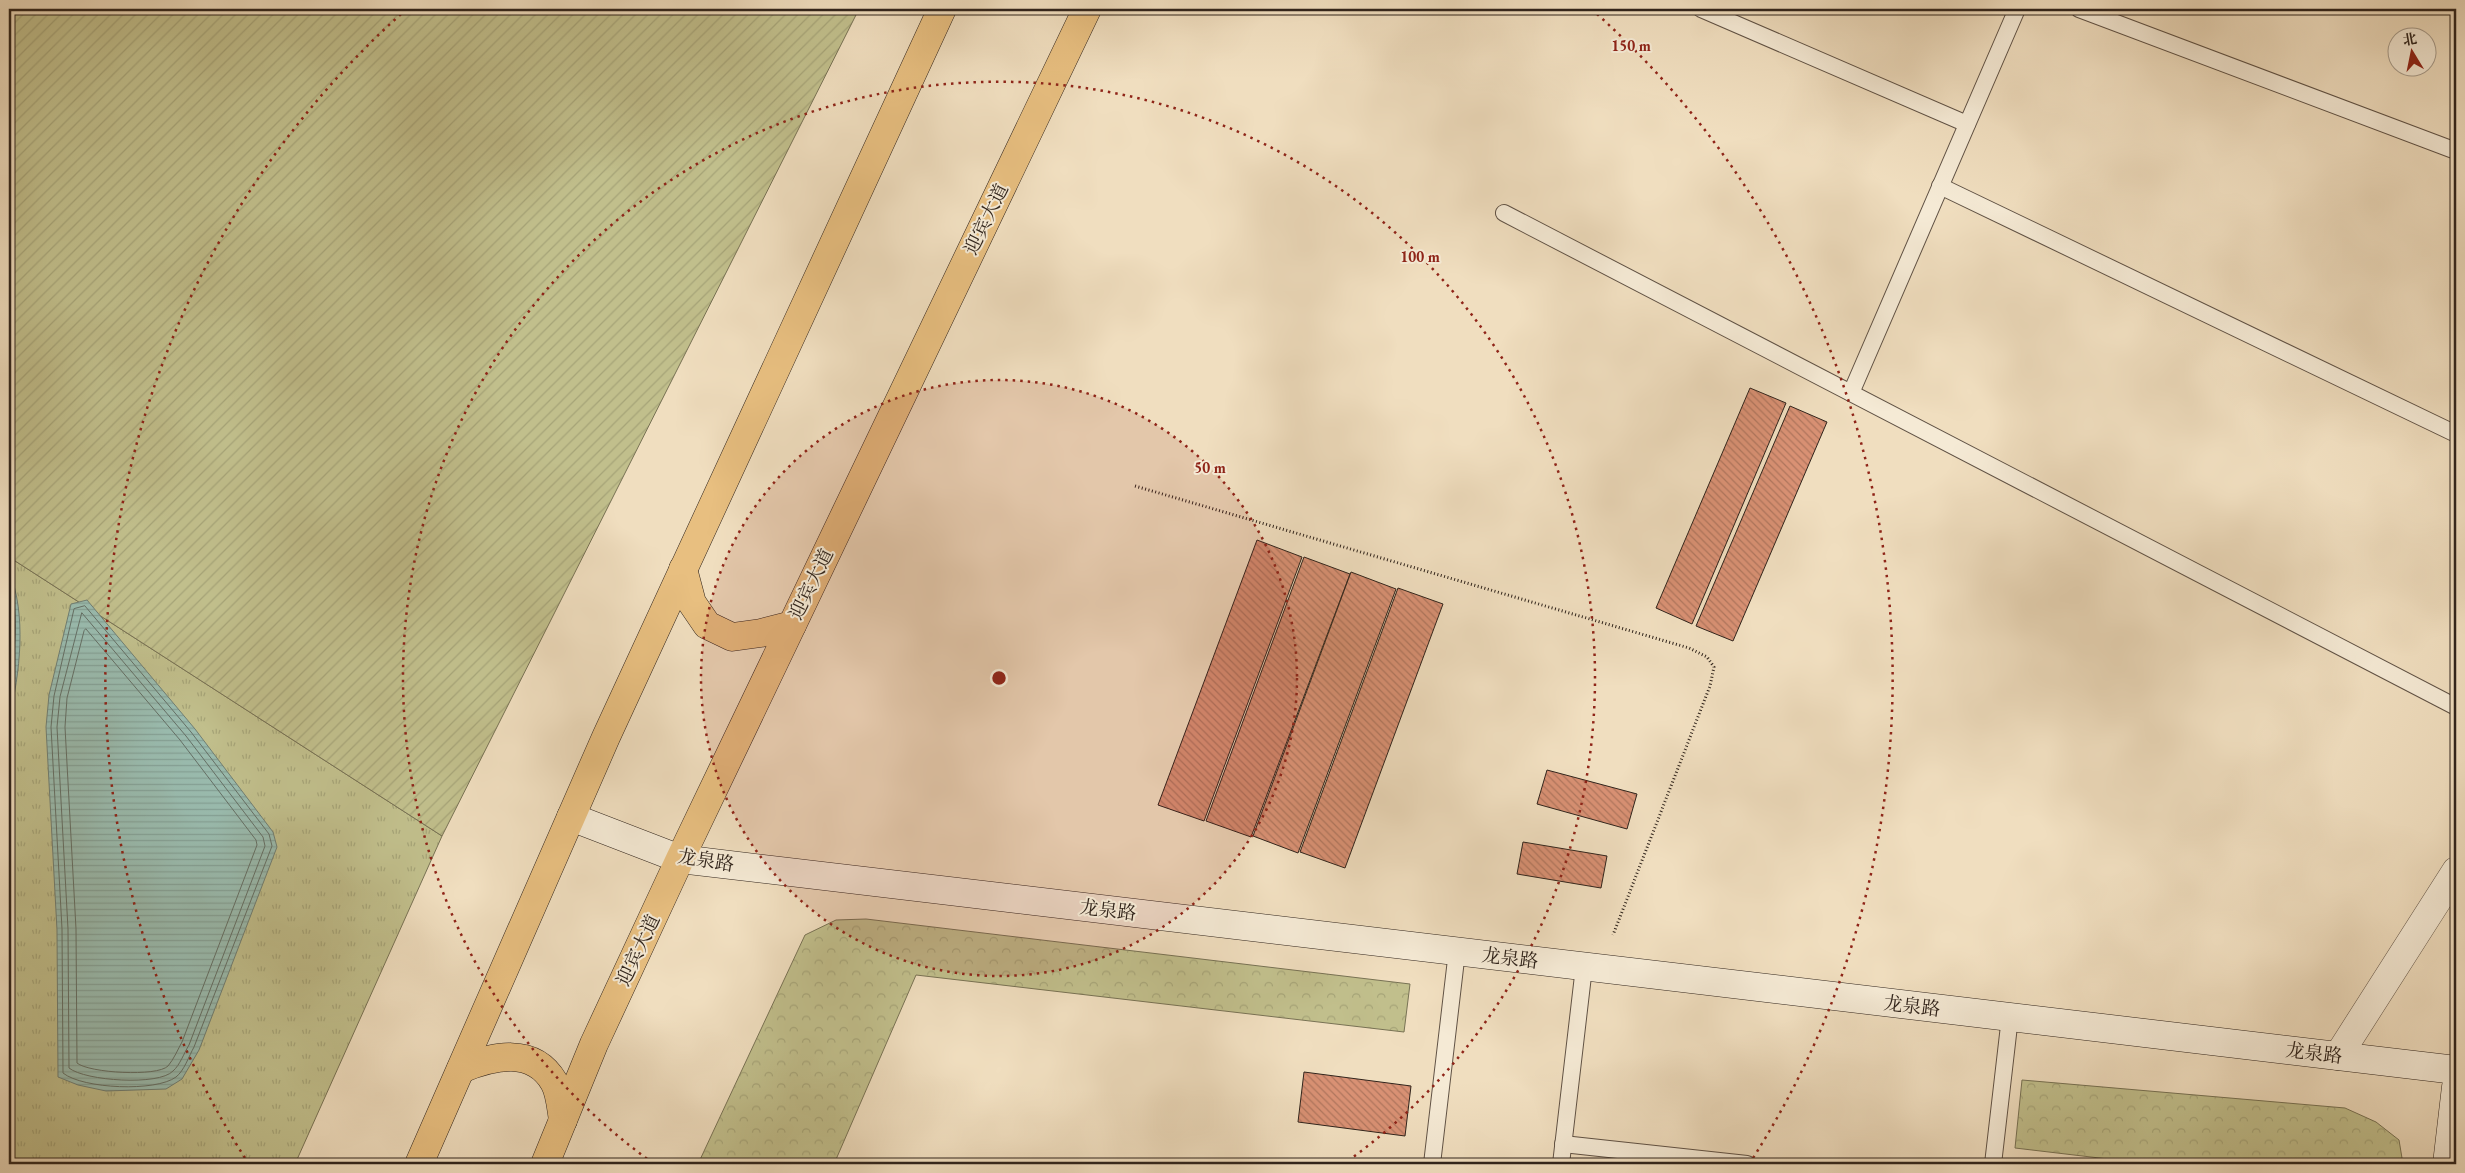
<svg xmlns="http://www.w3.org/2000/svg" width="2465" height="1173" font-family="'EB Garamond','Noto Serif SC',serif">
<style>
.grass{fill:url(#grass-tufts);stroke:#787254}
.forest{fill:url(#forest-crowns);stroke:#787254}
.garden{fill:url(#garden-furrows);stroke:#787254}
.water{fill:url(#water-rules);stroke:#707f74}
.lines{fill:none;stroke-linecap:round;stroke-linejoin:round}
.shore{stroke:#657066;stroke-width:1}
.building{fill:url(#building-back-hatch);stroke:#30241c}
.lane-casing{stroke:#605245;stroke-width:18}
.street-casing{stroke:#605245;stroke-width:29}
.secondary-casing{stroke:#30241c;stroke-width:29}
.primary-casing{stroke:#30241c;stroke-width:29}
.highway-casing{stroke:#30241c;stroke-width:29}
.path{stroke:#30241c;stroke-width:3;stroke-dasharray:1 2.5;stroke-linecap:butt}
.lane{stroke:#f5ead5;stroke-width:16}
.street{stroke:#f5ead5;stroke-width:28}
.secondary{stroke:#f5ead5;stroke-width:28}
.primary{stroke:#e8bf80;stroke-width:28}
.highway{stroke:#e8bf80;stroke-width:28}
.ring{fill:none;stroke:#8f2418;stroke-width:2.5;stroke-dasharray:2.5 5}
.labels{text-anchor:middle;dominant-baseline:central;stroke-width:4;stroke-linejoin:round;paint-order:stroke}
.street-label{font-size:19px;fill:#30241c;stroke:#f5ead5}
.centre{fill:#8f2418;stroke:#f5ead5;stroke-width:2.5}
.ring-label{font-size:15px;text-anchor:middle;font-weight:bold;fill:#8f2418;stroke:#f5ead5;stroke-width:4;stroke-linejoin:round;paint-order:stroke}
</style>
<defs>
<pattern id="grass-tufts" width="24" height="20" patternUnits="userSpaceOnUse" patternTransform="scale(1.25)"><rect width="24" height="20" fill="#c1bf8c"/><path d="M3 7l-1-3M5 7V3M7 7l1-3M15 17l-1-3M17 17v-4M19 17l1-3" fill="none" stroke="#a6a478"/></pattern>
<pattern id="forest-crowns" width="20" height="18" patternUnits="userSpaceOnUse" patternTransform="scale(1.25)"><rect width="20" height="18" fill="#c1bf8c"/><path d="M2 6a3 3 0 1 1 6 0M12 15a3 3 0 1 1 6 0" fill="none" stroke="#a6a478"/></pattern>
<pattern id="garden-furrows" width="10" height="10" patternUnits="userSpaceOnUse" patternTransform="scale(1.25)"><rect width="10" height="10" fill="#c1bf8c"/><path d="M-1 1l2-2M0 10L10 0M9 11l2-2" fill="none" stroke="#a6a478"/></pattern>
<pattern id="water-rules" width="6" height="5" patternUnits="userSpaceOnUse" patternTransform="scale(1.25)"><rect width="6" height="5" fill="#9abcaf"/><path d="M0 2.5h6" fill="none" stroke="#85a196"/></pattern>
<pattern id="building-back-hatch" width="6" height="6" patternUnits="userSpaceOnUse" patternTransform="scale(1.25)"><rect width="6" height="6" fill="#d99174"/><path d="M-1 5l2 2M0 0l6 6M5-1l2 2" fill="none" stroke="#b0765e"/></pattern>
</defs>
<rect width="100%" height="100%" fill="#f0debf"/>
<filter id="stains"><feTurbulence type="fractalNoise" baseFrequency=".004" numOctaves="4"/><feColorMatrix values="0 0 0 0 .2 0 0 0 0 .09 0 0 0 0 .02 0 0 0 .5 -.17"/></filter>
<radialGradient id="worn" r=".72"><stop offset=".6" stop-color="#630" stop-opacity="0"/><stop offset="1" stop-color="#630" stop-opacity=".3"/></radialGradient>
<polygon class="grass" points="9,557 442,836 295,1164 9,1164"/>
<g class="forest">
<polygon points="866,919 1410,984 1404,1032 916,975 834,1164 698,1164 805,935 836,920"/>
<polygon points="2022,1080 2345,1108 2376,1122 2399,1140 2403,1164 2150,1164 2015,1148"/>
</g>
<polygon class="garden" points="9,9 859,9 442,836 9,557"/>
<g class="water">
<path d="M9,571C27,615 20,673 9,719Z"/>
<polygon points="87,600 195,729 273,832 277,847 199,1050 182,1079 166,1089 106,1091 78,1085 58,1077 57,930 46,727 49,695 71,604"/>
</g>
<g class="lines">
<g class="shore">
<path d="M9,583C21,613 13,664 9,696"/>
<path d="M85,606L191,732L269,834L272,846L194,1047C189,1056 184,1071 176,1077C156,1092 83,1089 63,1073L62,929L51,727L54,696L74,609Z"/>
<path d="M82,613L186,736L263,837L265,846L189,1045C184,1053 180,1065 173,1071C159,1086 85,1081 69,1068L68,929L57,727L60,697Z"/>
<path d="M86,629L180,740L256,840L257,845L182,1042C178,1049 174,1059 168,1066C157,1077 89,1073 77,1063L76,929L65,727L67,698L84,631Z"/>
</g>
</g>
<g class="building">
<polygon points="1750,388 1786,403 1692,624 1656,608"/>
<polygon points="1790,406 1827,422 1733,641 1696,626"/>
<polygon points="1257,540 1302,557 1204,821 1158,805"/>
<polygon points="1304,557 1350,574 1251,837 1206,821"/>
<polygon points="1351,572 1396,589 1298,853 1253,836"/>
<polygon points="1398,588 1443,604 1345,868 1300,852"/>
<polygon points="1547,770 1637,794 1627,829 1537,804"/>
<polygon points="1523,842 1607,856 1601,888 1517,874"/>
<polygon points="1304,1072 1411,1086 1405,1136 1298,1122"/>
</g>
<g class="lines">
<defs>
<g id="lane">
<polyline points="1701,9 1967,124"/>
<polyline points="2079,9 2456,151"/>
<polyline points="1940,186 2456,434"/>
<polyline points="1504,213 2456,707"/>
<polyline points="1851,393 2017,9"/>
<polyline points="1563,1144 1747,1164"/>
<polyline points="1432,1164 1457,951"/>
<polyline points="1561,1164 1584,967"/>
<polyline points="1993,1164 2010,1017"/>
</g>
<polyline id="street" points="2338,1056 2456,871"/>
<g id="secondary">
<polyline points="571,817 680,859 2456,1070"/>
<polyline points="2447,1164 2456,1087"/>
</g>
<g id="primary">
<polyline points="683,569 692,603 707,625 732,637 761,633 792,625"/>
<path d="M461,1069C493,1056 533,1046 554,1082C560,1092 561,1108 563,1120"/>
</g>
<g id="highway">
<polyline points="419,1164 606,737 942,9"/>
<polyline points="545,1164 594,1044 680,859 1087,9"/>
</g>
</defs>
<use href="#lane" class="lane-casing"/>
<use href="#street" class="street-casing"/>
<use href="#secondary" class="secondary-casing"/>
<use href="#primary" class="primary-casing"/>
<use href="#highway" class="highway-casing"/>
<polyline class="path" points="1135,486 1689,648 1707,657 1714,667 1710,686 1613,935"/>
<use href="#lane" class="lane"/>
<use href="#street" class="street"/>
<use href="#secondary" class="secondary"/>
<use href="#primary" class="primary"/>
<use href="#highway" class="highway"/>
</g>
<circle cx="999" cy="678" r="298" fill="#8f2418" fill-opacity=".12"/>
<g class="ring">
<circle cx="999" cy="678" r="298"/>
<path d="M653 1163A596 596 0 1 1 1345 1163"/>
<path d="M245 1158A894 894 0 0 1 401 14M1597 14A894 894 0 0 1 1753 1158"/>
</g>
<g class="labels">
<g class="street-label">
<text transform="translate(986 219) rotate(-64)">迎宾大道</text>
<text transform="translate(811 584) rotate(-64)">迎宾大道</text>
<text transform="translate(706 860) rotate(9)">龙泉路</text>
<text transform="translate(1108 910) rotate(7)">龙泉路</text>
<text transform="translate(638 950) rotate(-65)">迎宾大道</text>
<text transform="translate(1510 958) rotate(7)">龙泉路</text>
<text transform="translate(1912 1006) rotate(7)">龙泉路</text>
<text transform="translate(2314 1053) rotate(7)">龙泉路</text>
</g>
</g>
<circle cx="999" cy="678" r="8" class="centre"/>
<g class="ring-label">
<text x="1631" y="51">150 m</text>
<text x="1420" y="262">100 m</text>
<text x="1210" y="473">50 m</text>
</g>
<rect width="2465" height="1173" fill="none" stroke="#f0debf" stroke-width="30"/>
<rect x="10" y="10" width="2445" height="1153" fill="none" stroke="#30241c" stroke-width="2.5"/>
<rect x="15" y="15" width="2435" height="1143" fill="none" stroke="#30241c"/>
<g transform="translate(2412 52) rotate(350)"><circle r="24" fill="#f5ead5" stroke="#a69b8b"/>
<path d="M0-4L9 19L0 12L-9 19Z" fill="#8f2418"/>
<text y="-8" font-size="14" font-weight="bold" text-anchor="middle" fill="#30241c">北</text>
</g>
<rect width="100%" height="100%" filter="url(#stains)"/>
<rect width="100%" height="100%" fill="url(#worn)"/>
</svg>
